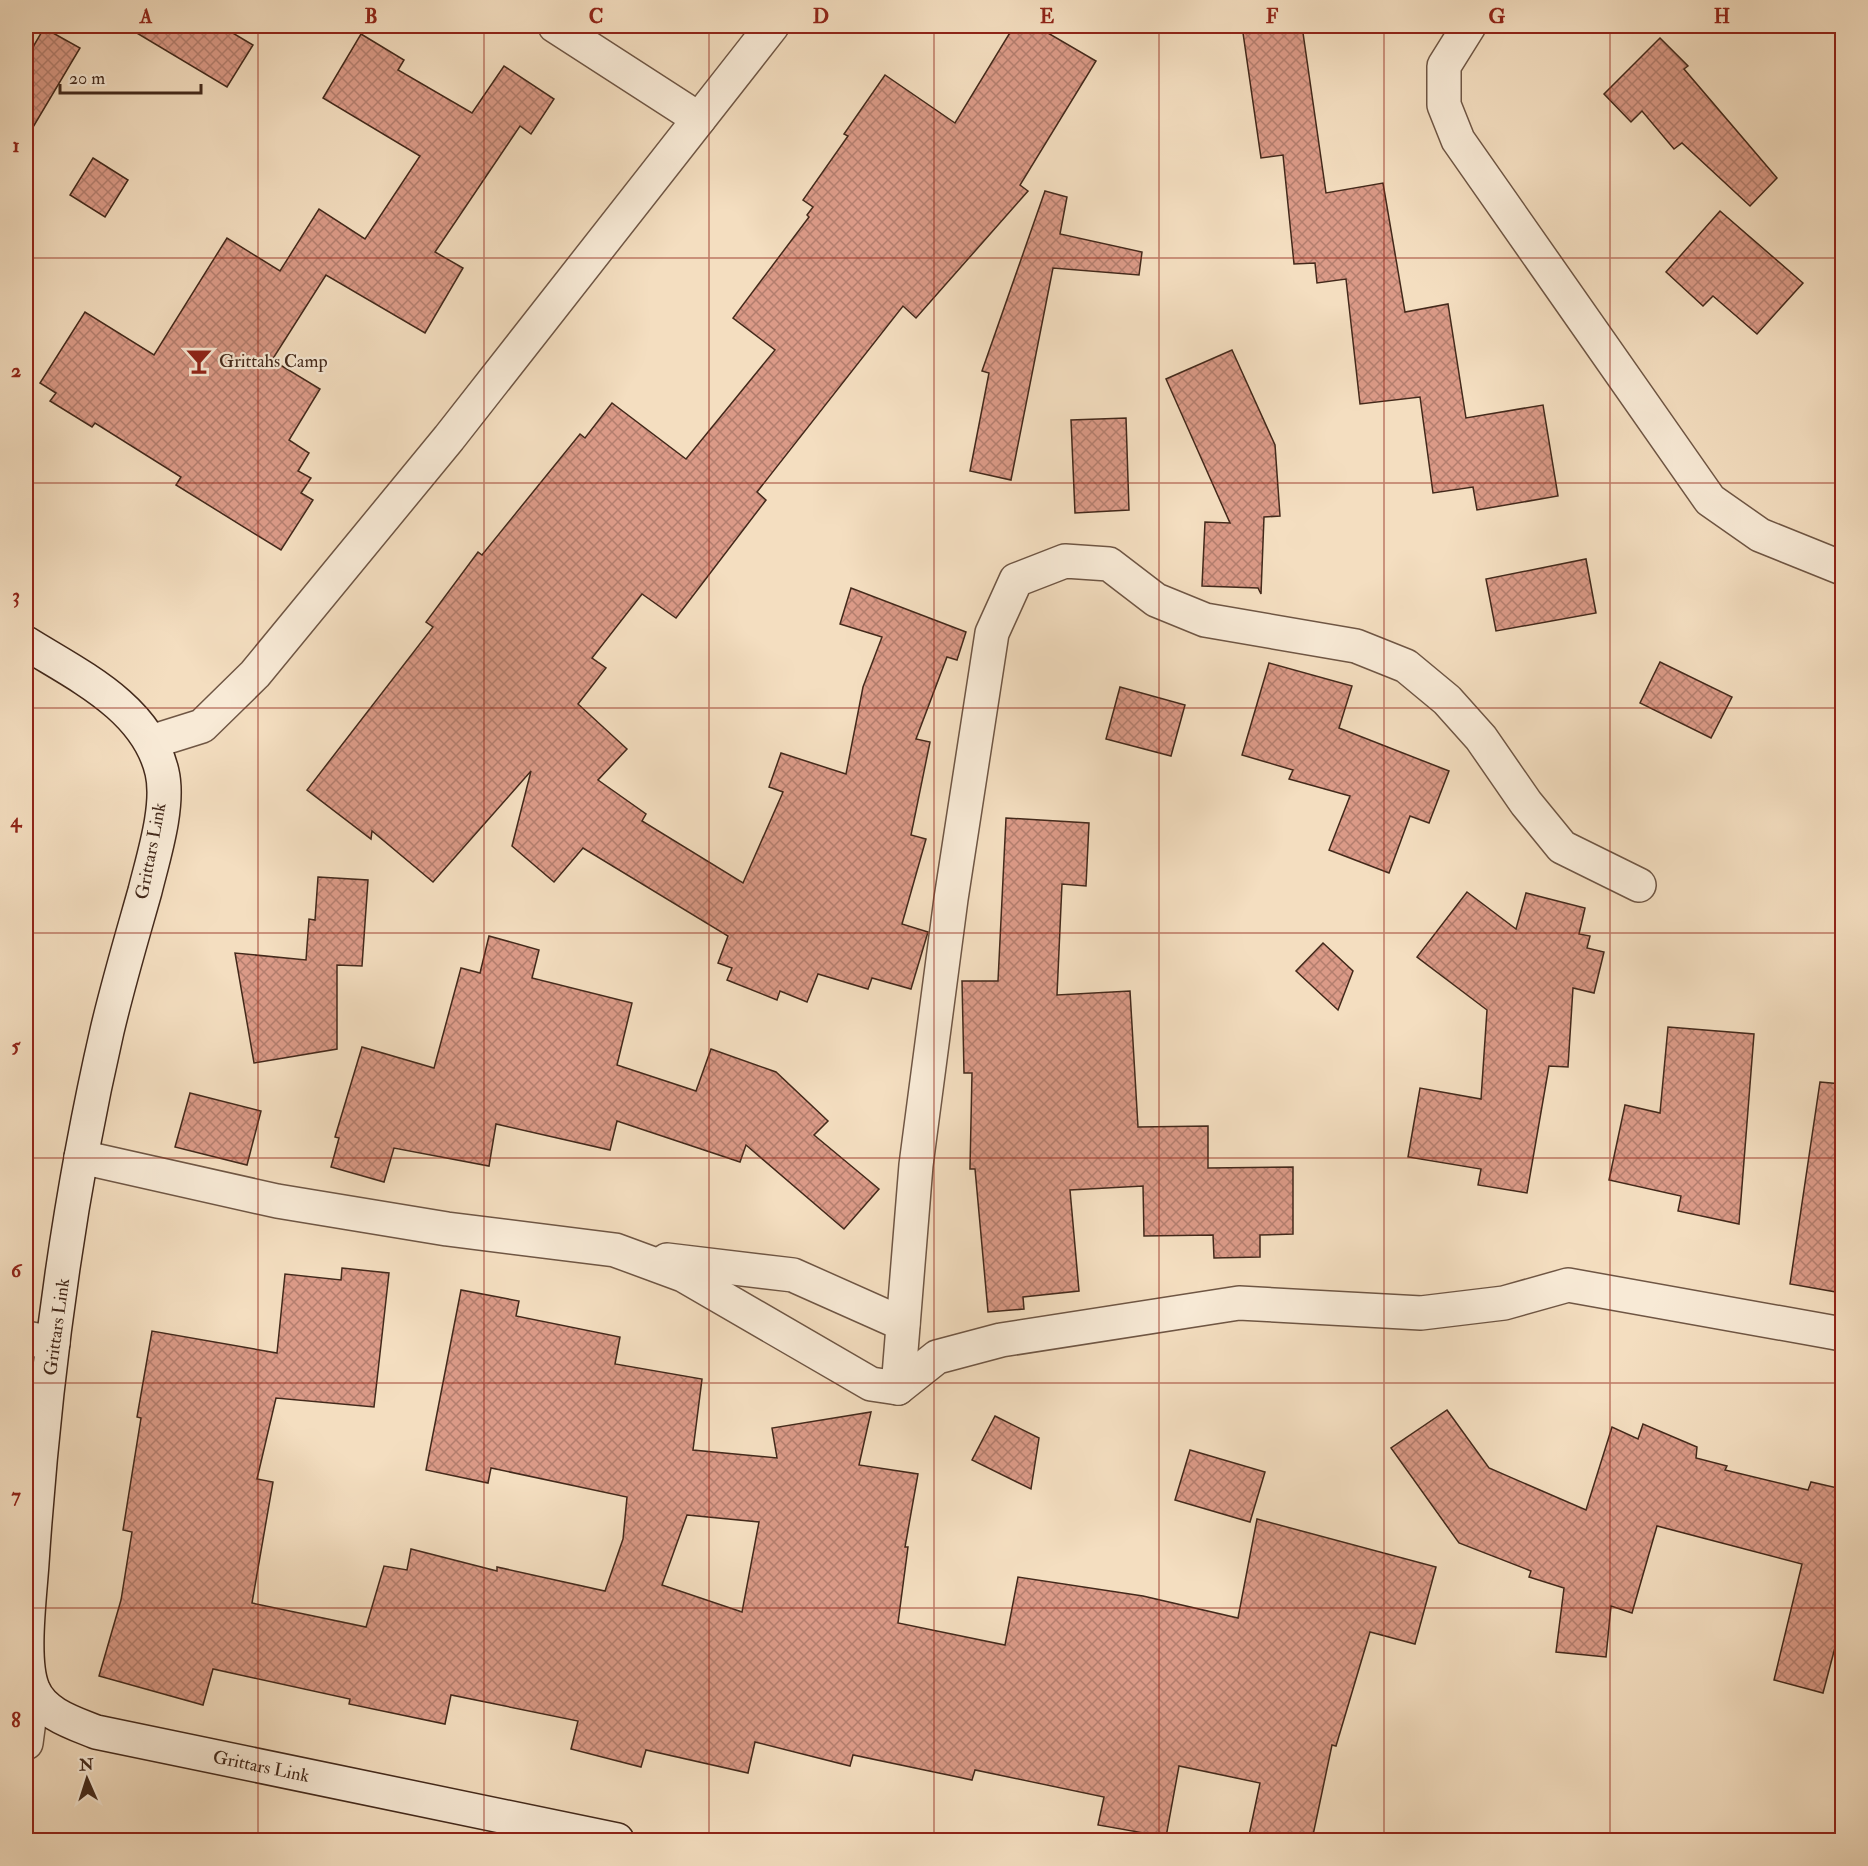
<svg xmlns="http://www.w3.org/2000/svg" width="1868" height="1866" font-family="'IM FELL Double Pica',serif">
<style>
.building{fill:url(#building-cross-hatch);stroke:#43291b;stroke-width:1.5;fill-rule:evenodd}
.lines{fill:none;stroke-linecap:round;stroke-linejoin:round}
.street-casing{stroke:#6f5644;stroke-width:36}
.secondary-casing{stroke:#43291b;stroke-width:36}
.street{stroke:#f8ead6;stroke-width:33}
.secondary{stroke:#f8ead6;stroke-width:33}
.grid{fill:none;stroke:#8f2418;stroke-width:1.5;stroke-opacity:0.55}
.labels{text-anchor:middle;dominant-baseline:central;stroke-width:4.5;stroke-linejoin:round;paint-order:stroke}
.poi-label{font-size:18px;fill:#43291b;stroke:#f8ead6;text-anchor:start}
.street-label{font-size:18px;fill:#43291b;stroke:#f8ead6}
.neatline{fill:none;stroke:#8f2418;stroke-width:2}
.grid-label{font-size:20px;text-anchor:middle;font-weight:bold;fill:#8f2418}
</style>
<defs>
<pattern id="building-cross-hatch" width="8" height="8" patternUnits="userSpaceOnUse" patternTransform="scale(1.5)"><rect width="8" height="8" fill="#db9a87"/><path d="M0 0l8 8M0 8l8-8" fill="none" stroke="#b37e6e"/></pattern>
</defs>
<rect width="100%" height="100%" fill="#f4dec0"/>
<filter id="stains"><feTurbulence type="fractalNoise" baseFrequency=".00333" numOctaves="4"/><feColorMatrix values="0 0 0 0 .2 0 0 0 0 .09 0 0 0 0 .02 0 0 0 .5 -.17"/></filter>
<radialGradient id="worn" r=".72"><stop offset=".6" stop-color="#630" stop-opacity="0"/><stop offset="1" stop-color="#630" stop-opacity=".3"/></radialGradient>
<g class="building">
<polygon points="125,26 221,26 253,45 227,87"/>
<polygon points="1014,26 1036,26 1096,61 1020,185 1028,191 916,318 903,306 757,492 766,500 676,618 642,594 592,658 606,668 578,704 627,749 598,780 646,814 642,821 743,883 783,792 769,787 781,753 846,774 863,687 882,637 840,624 851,588 966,632 957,660 947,657 916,739 930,742 911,835 926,839 902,924 928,932 911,989 872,978 868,989 818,974 807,1002 780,991 777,1000 727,980 732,968 718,963 728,936 583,848 554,882 512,846 531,771 433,882 372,831 371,839 307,790 433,627 426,622 478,552 482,555 580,434 585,438 612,403 686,459 775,350 733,318 809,217 807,215 813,207 803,200 848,136 844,134 885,75 955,123"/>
<polygon points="1242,26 1302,26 1326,193 1383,183 1405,312 1448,304 1466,418 1543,405 1558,496 1477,510 1473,487 1433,493 1420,397 1360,404 1346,279 1317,283 1315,263 1294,264 1283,155 1261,158"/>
<polygon points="44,28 80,48 26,139 26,59"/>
<polygon points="361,34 404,60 398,70 472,113 504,66 554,99 531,134 520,126 435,252 463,268 425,333 326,275 272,360 320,389 289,440 309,453 298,471 311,478 301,493 313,500 281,550 176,485 181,477 95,423 92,427 50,401 56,393 40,383 85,312 154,355 227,238 280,271 319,209 365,239 420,156 323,98"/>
<polygon points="1660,38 1688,66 1684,69 1777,178 1750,206 1682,143 1674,149 1642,111 1631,122 1604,94"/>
<polygon points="93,158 128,180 105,217 70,195"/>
<polygon points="1045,191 1067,197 1060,234 1142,252 1139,275 1053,268 1011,480 970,471 989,373 982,371"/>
<polygon points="1720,211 1803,283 1757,334 1713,296 1703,306 1666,272"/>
<polygon points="1232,350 1275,445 1280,516 1264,517 1261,594 1258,588 1202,586 1205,522 1230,523 1166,379"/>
<polygon points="1126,418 1129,510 1075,513 1071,420"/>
<polygon points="1586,559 1596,613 1496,631 1486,579"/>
<polygon points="1660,662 1732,697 1711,738 1640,703"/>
<polygon points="1269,663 1352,686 1339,728 1449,771 1429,823 1410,816 1389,873 1329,850 1350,796 1289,779 1293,770 1242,755"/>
<polygon points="1120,687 1185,705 1171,756 1106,739"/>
<polygon points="1006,818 1089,823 1086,886 1062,884 1057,995 1130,991 1138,1127 1208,1126 1208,1168 1293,1167 1293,1234 1260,1235 1260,1257 1214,1258 1213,1235 1144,1236 1143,1186 1070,1190 1079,1291 1023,1297 1024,1309 988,1312 975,1169 970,1169 972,1073 964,1073 962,981 998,981"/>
<polygon points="318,877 368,880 362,966 337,965 337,1049 254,1063 235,953 306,960 309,919 315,920"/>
<polygon points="1467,892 1516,929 1526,893 1585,908 1579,934 1590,936 1587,948 1604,952 1594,993 1573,988 1568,1067 1549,1066 1527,1193 1478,1185 1481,1169 1408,1157 1420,1088 1481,1099 1487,1010 1417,957"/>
<polygon points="489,936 539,950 532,978 632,1003 617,1065 696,1091 711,1049 776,1072 828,1121 814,1135 879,1189 844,1229 746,1145 740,1162 617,1121 610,1150 496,1124 489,1166 394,1148 384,1182 331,1167 339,1138 335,1137 362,1047 434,1068 461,968 480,973"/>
<polygon points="1323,943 1353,971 1338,1010 1296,971"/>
<polygon points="1668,1027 1754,1034 1739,1224 1678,1211 1681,1196 1609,1180 1625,1105 1660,1113"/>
<polygon points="1820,1082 1842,1084 1842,1293 1790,1284"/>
<polygon points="190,1093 261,1111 247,1165 175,1147"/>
<path d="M342,1268L389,1273L374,1407L276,1398L257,1479L273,1482L252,1603L366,1627L384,1566L407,1570L411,1549L497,1571V1567L605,1591L623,1539L627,1497L491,1468L488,1483L426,1470L461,1290L519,1301L516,1316L620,1337L615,1364L702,1379L693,1450L777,1458L772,1428L871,1412L859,1465L918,1474L905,1547H908L898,1623L1005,1645L1018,1577L1143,1596L1238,1618L1257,1519L1436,1567L1415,1644L1370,1632L1336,1746L1332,1745L1312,1840H1248L1260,1783L1179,1766L1166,1837L1098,1825L1104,1797L975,1770L972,1780L853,1755L850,1766L755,1742L748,1773L646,1750L641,1767L571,1749L578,1721L451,1695L445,1724L349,1704L350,1699L213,1669L203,1705L99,1676L121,1600L132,1532L123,1530L141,1418L137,1417L152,1331L277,1353L285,1274L341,1280ZM687,1515L759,1522L742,1612L662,1585Z"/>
<polygon points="1447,1410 1489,1468 1586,1510 1612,1427 1638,1439 1643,1424 1697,1447 1696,1458 1727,1466 1725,1470 1808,1490 1811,1482 1842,1489 1842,1621 1823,1693 1774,1680 1802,1564 1657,1526 1632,1613 1611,1606 1606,1657 1556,1652 1564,1588 1529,1577 1531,1571 1459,1543 1391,1448"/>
<polygon points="995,1416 1039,1438 1031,1489 972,1460"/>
<polygon points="1190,1450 1265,1472 1250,1522 1175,1500"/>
</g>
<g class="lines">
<defs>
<g id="street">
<polyline points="555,26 699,119"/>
<polyline points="1469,26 1444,66 1444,105 1458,140 1710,500 1760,535 1842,568"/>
<polyline points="151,742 202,726 255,674 449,438 772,26"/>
<polyline points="81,1157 277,1201 447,1229 615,1250 683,1275 871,1384 898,1388 937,1357 1001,1340 1239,1303 1421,1313 1504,1303 1568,1285 1842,1334"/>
<polyline points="667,1260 793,1275 903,1324"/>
<polyline points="26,1338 53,1343"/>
<polyline points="898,1388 916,1165 951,899 992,633 1016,580 1065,561 1109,564 1156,600 1205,620 1356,646 1406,666 1447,700 1481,738 1526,803 1562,847 1639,885"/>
<polyline points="26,1743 33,1690"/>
</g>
<g id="secondary">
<path id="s1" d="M26,643C77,675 147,707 162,772C170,806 153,858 145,891C132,937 118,984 107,1031C67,1205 44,1385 32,1563C30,1595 21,1661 33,1689C43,1714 74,1723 96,1732L617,1840"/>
</g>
</defs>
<use href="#street" class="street-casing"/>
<use href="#secondary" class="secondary-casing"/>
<use href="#street" class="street"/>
<use href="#secondary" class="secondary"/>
</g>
<path class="grid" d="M258,26V1840M484,26V1840M709,26V1840M934,26V1840M1159,26V1840M1384,26V1840M1610,26V1840M26,258H1842M26,483H1842M26,708H1842M26,933H1842M26,1158H1842M26,1383H1842M26,1608H1842"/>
<defs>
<symbol id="bar-bare" viewBox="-9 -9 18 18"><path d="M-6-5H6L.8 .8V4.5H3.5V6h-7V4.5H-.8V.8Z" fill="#8f2418" stroke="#f8ead6" stroke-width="2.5" paint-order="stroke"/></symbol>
</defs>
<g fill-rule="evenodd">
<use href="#bar-bare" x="180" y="342" width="38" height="38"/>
</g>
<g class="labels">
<g class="poi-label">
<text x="219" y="361">Grittahs Camp</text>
</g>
<g class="street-label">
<text transform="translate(151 851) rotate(-79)">Grittars Link</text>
<text transform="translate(57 1327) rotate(-82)">Grittars Link</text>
<text stroke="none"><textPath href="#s1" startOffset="1371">Grittars Link</textPath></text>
</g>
</g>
<rect width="1868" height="1866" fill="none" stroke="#f4dec0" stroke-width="66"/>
<g transform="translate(87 1779) rotate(357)" stroke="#f8ead6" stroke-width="4.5" paint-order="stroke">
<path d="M0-4.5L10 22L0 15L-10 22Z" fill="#43291b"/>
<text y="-9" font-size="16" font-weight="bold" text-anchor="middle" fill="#43291b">N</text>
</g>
<path d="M60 84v9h141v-9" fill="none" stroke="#43291b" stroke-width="3"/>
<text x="69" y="84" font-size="18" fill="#43291b" stroke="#f8ead6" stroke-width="4.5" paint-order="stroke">20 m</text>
<rect x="33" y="33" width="1802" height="1800" class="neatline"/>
<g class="grid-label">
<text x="146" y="23">A</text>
<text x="371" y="23">B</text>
<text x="596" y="23">C</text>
<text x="821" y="23">D</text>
<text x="1047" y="23">E</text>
<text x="1272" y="23">F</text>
<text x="1497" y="23">G</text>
<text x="1722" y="23">H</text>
<text x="16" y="152">1</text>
<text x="16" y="377">2</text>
<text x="16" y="602">3</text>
<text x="16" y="827">4</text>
<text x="16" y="1052">5</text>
<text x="16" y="1277">6</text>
<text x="16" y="1502">7</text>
<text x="16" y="1727">8</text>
</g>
<rect width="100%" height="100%" filter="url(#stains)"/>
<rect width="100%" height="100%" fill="url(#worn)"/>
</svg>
